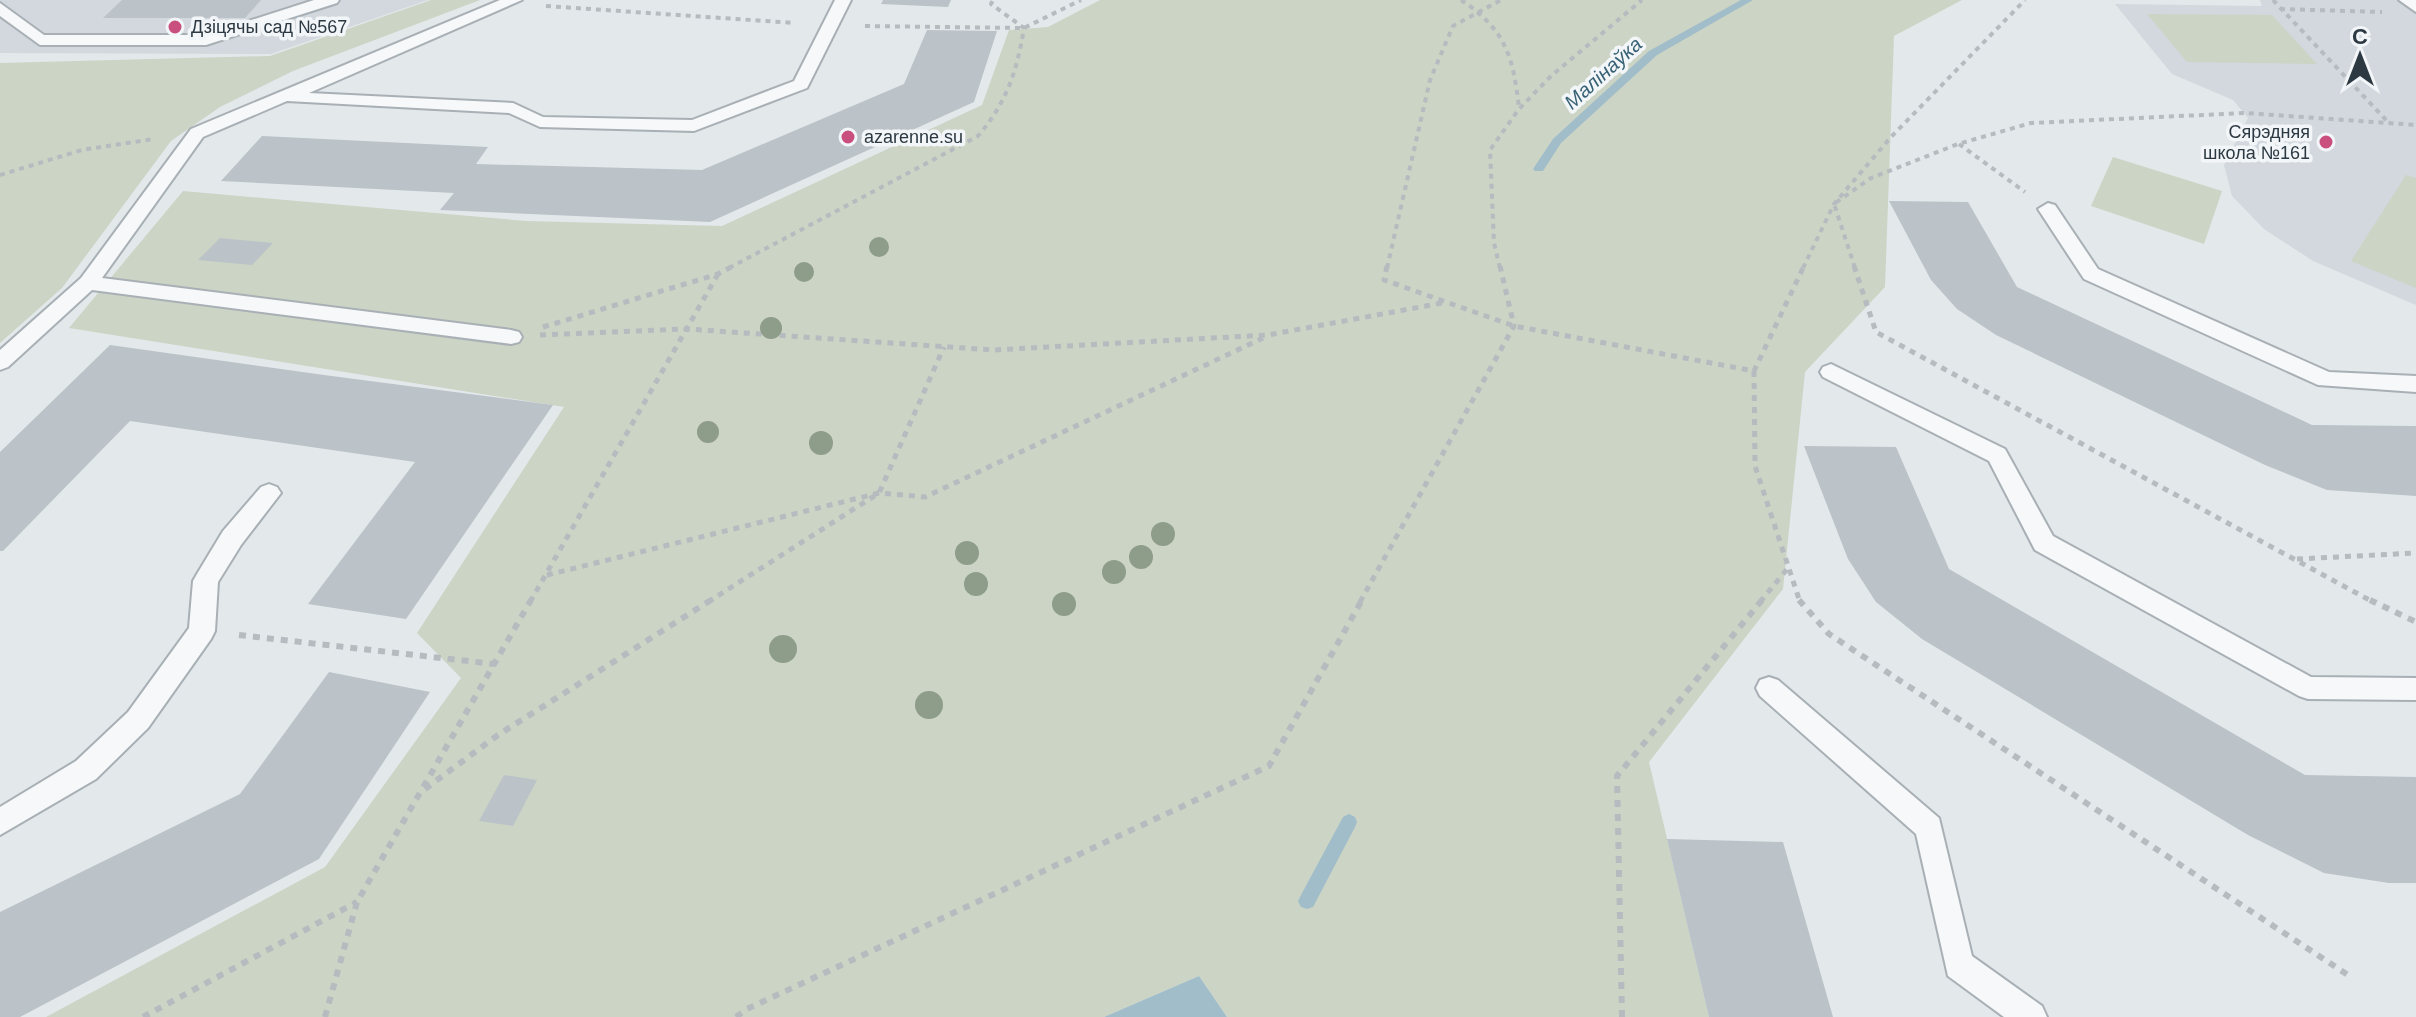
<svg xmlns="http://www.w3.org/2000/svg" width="2416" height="1017" font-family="Helvetica,sans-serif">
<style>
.built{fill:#d2d8dd}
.green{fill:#ccd4c5}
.water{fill:#a0bdc9}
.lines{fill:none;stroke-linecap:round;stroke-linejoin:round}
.stream{fill:#a0bdc9;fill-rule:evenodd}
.building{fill:#bbc2c8}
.service-casing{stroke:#a8b0b5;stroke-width:4}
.path-far2{stroke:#b5bbbf;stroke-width:4;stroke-dasharray:5 5;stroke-linecap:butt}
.path-far1{stroke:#b5bbbf;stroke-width:5;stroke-dasharray:6 6;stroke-linecap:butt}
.path{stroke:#b5bbbf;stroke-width:6;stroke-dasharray:7 7;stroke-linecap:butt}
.service{fill:#f6f8f9;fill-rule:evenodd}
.tree{fill:#8e9c8a}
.poi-dot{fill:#c94f7e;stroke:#f3f6f8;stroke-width:3}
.labels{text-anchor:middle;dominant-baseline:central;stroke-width:7;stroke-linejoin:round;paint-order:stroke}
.far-poi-label{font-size:18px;fill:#2c3943;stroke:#f3f6f8;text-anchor:start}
.far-water-label{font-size:20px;font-style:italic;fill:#376175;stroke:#f3f6f8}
</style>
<rect width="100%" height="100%" fill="#e3e8eb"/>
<g class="built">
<polygon points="0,0 428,0 271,54 0,53"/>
<polygon points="2260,0 2416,0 2416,305 2313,261 2264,229 2232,196 2224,165 2248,118 2233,100 2172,74 2115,4 2262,6"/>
</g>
<g class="green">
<polygon points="431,0 480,0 293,71 220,107 171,141 62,288 0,343 0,63 270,56"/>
<polygon points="1100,0 1962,0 1894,36 1885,287 1805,372 1783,589 1649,762 1709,1017 1227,1017 1199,976 1104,1017 46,1017 325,867 461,678 417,633 564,407 69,328 183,191 526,221 722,226 982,105 1009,30 1048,27"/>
<polygon points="2147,14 2272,15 2317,64 2187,62"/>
<polygon points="2113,157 2222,191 2204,244 2091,206"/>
<polygon points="2406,175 2416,178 2416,288 2351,261"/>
</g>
<polygon class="water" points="1199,976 1227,1017 1104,1017"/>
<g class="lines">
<g class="stream">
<polygon points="1741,0 1753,0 1657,55 1561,143 1543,171 1535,171 1533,169 1553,139 1649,51"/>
<polygon points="1349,814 1355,817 1357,822 1355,827 1313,907 1307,909 1301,907 1298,901 1301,895 1343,817"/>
</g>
</g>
<g class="building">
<polygon points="122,0 261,0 245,18 103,18"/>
<polygon points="883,0 951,0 948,7 881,4"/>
<polygon points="927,30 997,31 974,102 710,222 440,210 454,193 221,181 262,136 488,147 476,164 702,170 904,84"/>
<polygon points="1889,201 1968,202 2017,287 2312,425 2416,426 2416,496 2327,490 2265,465 1996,335 1957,309 1931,280"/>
<polygon points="220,238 273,243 252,265 198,260"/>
<polygon points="110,345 324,375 553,405 406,619 308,604 415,462 130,421 3,551 0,551 0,452"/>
<polygon points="1804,446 1896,447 1949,569 2305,775 2416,777 2416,883 2389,883 2324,873 2248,835 1922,639 1876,602 1848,559"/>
<polygon points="329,672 430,692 319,859 20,1017 0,1017 0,912 240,794"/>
<polygon points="504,775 537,780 513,826 479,821"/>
<polygon points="1667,839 1783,842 1833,1017 1709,1017"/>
</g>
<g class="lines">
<defs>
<g id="service">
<polygon points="314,0 339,0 337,3 206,45 40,45 0,16 0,3 44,35 205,35"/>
<polygon points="500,0 522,0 309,93 513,103 543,117 692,120 794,81 835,0 851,0 807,88 694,131 540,127 509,113 287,101 203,137 102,278 511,330 519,332 522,337 519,342 511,344 92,290 8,367 0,370 0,350 81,278 191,129"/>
<polygon points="2399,0 2416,0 2416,12"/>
<polygon points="2048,203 2055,205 2098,269 2329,372 2416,376 2416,392 2318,385 2084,279 2038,209"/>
<polygon points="1831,364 2005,449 2053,536 2311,677 2416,678 2416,700 2308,699 2299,696 2035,550 1989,461 1823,377 1820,372 1823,367"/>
<polygon points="269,484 277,487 281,493 241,545 218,582 215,631 211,639 148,728 96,779 0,835 0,807 76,761 128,712 189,628 193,581 197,574 223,531 261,487"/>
<polygon points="1769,677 1778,680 1939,818 1972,956 2042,1006 2047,1017 2004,1017 1948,976 1916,834 1760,696 1756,688 1760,680"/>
</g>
</defs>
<use href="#service" class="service-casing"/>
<g class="path-far2">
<path d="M1461,0C1506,30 1513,56 1519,108"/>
<polyline points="2273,0 2388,122"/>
<polyline points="546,6 795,23"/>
<polyline points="2280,9 2382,12"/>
<polyline points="865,26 1024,28 1081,0"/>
<polyline points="1959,144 2025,192"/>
<polyline points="0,175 82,150 153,139"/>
<path d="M729,268L978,136C1007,102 1017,71 1024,28L991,4L993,0"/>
<polyline points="1387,268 1430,80 1453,26 1501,0"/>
<polyline points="1500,268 1494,243 1490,150 1519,109 1551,76 1642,0"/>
<polyline points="1803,268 1834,204 1891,137 2025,0"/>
<polyline points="1855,268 1834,204 1871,178 1958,144 2031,123 2245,113 2416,125"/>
</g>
<g class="path-far1">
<polyline points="1387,266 1384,280 1514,326 1754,371 1804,266"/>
<polyline points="1854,266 1876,332 2373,602"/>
<polyline points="543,327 718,274 733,266"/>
<polyline points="540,335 687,329 993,350 1268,335 1442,303"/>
<polyline points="1754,371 1755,466 1800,602"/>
<polyline points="2297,559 2416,553"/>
<polyline points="547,575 879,493 925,497 1263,338"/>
<polyline points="530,602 718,274"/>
<polyline points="708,602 879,493 944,347"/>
<polyline points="1360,602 1514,326 1500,266"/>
<polyline points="1760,602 1788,568"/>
</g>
<g class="path">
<polyline points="1799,600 1829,634 2351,977"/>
<polyline points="2370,600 2416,622"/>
<polyline points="239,635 494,664"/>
<polyline points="425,789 498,735 711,600"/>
<polyline points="143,1017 357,902"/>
<polyline points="325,1017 357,902 531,600"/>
<polyline points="736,1017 747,1009 1269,766 1362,600"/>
<polyline points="1622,1017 1617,776 1762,600"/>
</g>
<use href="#service" class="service"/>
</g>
<g class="tree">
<circle cx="879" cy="247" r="10"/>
<circle cx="804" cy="272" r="10"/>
<circle cx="771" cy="328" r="11"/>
<circle cx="708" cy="432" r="11"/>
<circle cx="821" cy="443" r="12"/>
<circle cx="1163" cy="534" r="12"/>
<circle cx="967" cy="553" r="12"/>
<circle cx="1141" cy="557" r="12"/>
<circle cx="1114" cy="572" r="12"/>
<circle cx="976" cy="584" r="12"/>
<circle cx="1064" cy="604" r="12"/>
<circle cx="783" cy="649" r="14"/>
<circle cx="929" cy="705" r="14"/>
</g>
<g class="poi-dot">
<circle cx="175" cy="27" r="8"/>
<circle cx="848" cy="137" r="8"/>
<circle cx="2326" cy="142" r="8"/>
</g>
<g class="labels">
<g class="far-poi-label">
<text x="191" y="27">Дзіцячы сад №567</text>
<text x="2310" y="132" text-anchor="end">Сярэдняя<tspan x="2310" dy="21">школа №161</tspan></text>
<text x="864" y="137">azarenne.su</text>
</g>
<g class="far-water-label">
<text transform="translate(1603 73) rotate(-42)">Малінаўка</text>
</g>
</g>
<g transform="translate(2360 56)" stroke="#f3f6f8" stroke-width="6" paint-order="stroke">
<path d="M0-6L14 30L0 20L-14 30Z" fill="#2c3943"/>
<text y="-12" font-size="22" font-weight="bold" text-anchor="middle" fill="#2c3943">С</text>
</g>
</svg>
